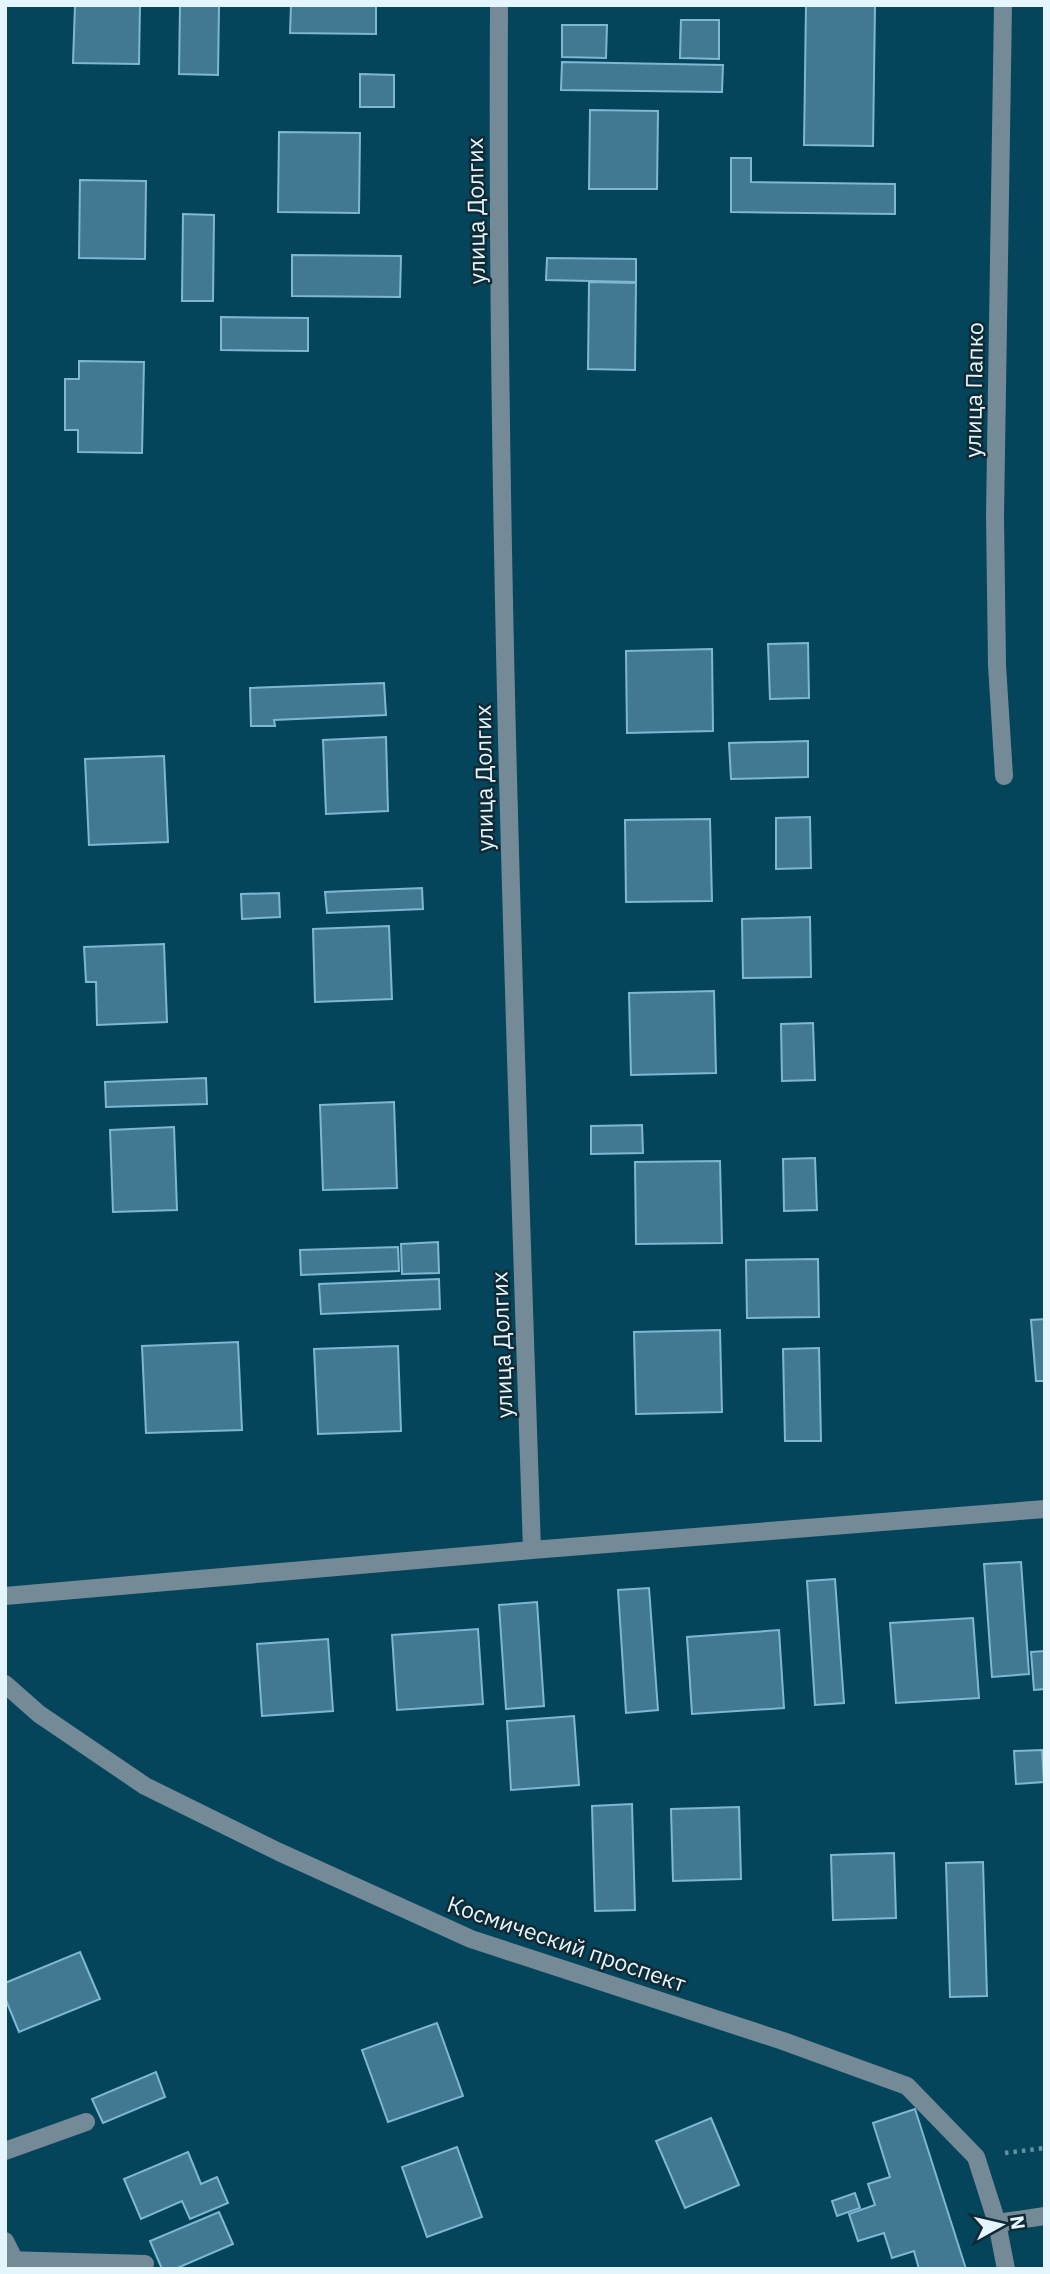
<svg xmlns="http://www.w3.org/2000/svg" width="1050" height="2274" font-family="'IBM Plex Sans',sans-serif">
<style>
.building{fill:#417892;stroke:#7fb7d3;stroke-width:2}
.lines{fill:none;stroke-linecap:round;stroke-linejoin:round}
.path{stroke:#6491a1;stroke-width:4.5;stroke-dasharray:3.5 5;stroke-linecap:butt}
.minor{stroke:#748b97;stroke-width:18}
.labels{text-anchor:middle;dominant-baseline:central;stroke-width:5;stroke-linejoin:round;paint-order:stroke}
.street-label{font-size:23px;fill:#e4f5fd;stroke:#112933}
</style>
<rect width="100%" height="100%" fill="#04455c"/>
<g class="building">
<polygon points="75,5 140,5 139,64 73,63"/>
<polygon points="180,5 219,5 218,75 179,74"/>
<polygon points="291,5 376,5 376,34 290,33"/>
<polygon points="806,5 875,5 873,146 804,145"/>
<polygon points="681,20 719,20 719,59 680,58"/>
<polygon points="562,25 607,25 606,58 562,57"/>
<polygon points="562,62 723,65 722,92 561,90"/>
<polygon points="360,74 394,75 394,107 360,107"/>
<polygon points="590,110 658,111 657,189 589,189"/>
<polygon points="279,132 360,133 359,213 278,212"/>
<polygon points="731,158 751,158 751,182 895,184 895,214 731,212"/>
<polygon points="80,180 146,181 145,259 79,258"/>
<polygon points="183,214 214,215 213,301 182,301"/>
<polygon points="292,255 401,256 400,297 292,296"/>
<polygon points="547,258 636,259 636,282 546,280"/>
<polygon points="589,282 636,283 635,370 588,369"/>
<polygon points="221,317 308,318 308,351 221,350"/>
<polygon points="79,361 144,362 142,453 78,452 78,430 65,430 65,379 79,379"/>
<polygon points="808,643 809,698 770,699 768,644"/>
<polygon points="712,649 713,731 627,733 626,651"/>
<polygon points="384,683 386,715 274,720 275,726 251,726 250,688"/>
<polygon points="386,737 388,811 326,814 323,740"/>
<polygon points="808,741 808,777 731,779 729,743"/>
<polygon points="164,756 168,842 89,845 85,759"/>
<polygon points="810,817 811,868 776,869 776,818"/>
<polygon points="710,819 712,901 626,902 625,820"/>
<polygon points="422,888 423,909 327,913 325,892"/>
<polygon points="279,893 280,917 242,919 241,894"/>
<polygon points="810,917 811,977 743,978 742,919"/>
<polygon points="389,926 392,999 315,1002 313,929"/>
<polygon points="164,944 167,1022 97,1025 96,982 86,982 84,947"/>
<polygon points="714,991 716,1073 631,1075 629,993"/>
<polygon points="813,1023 815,1080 782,1081 781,1024"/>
<polygon points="206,1078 207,1104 106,1107 105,1082"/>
<polygon points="394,1102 397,1188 323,1190 320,1105"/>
<polygon points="642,1125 643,1153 591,1154 591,1126"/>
<polygon points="174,1127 177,1210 113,1212 110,1130"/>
<polygon points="815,1158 817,1210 784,1211 783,1159"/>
<polygon points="720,1161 722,1243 636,1244 635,1162"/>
<polygon points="438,1242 439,1273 402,1274 401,1244"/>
<polygon points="398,1247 399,1271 301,1275 300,1250"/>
<polygon points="818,1259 819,1317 747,1318 746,1260"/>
<polygon points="439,1279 440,1309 321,1314 319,1284"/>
<polygon points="1045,1319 1045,1381 1036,1381 1031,1320"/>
<polygon points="720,1330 722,1412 636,1414 634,1332"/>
<polygon points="238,1342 242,1430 146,1433 142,1346"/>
<polygon points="398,1346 401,1431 318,1434 314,1349"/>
<polygon points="819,1348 821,1441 785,1441 783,1349"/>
<polygon points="1021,1562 1029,1674 992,1677 984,1564"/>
<polygon points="835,1579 844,1703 815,1705 807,1581"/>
<polygon points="649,1588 658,1710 626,1713 618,1590"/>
<polygon points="537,1602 544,1706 506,1709 499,1605"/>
<polygon points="973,1618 979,1698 896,1703 890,1623"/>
<polygon points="478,1629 483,1704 397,1710 392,1635"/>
<polygon points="779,1630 784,1708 692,1714 687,1637"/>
<polygon points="328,1639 333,1711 262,1716 257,1644"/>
<polygon points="1045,1651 1045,1689 1034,1690 1031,1652"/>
<polygon points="574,1716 579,1785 511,1790 507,1721"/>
<polygon points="1042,1750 1044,1782 1016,1784 1014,1751"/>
<polygon points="632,1804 635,1910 595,1911 592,1806"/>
<polygon points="739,1807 741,1879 673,1881 671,1809"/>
<polygon points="894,1853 896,1918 833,1920 831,1855"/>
<polygon points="983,1862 987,1996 950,1997 946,1863"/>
<polygon points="80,1952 100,1999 19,2032 5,1998 5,1983"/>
<polygon points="437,2023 463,2096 388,2122 362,2050"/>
<polygon points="156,2072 165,2097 103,2123 92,2099"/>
<polygon points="915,2109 966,2269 919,2269 914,2251 892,2258 884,2233 858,2241 849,2214 875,2205 868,2184 890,2177 873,2123"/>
<polygon points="711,2118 739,2185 685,2208 656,2141"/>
<polygon points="457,2147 482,2217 427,2237 402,2167"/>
<polygon points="188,2152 201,2184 217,2177 228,2203 190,2219 182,2201 141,2219 124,2179"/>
<polygon points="855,2193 860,2208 837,2216 832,2201"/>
<polygon points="219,2212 233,2244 175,2269 162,2269 150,2241"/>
</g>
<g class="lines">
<polyline class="path" points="1005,2153 1045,2148"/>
<g class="minor">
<path d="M499,5C496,520 515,1035 532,1550"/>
<polyline points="1003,5 995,516 997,665 1004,776"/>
<polyline points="5,1596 532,1550 1045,1509"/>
<polyline points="5,1684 39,1714 145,1786 279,1852 471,1939 783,2041 907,2086 976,2157 997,2223 1006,2269"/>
<polyline points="5,2151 86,2122"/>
<polyline points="997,2223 1045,2216"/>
<polyline points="5,2241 19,2269"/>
<polyline points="5,2260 145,2264"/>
</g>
</g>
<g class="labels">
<g class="street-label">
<text transform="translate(475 211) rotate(-91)">улица Долгих</text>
<text transform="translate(973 390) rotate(-89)">улица Папко</text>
<text transform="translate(483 778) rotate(-91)">улица Долгих</text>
<text transform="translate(501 1345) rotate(-92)">улица Долгих</text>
<text transform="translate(567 1943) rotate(19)">Космический проспект</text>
</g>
</g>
<rect width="1050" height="2274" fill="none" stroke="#e4f5fd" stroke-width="14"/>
<g transform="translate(1001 2225) rotate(82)" stroke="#112933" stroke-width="5" paint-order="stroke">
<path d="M0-5L12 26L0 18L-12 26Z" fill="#e4f5fd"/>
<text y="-10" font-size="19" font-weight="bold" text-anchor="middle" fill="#e4f5fd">N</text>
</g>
</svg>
